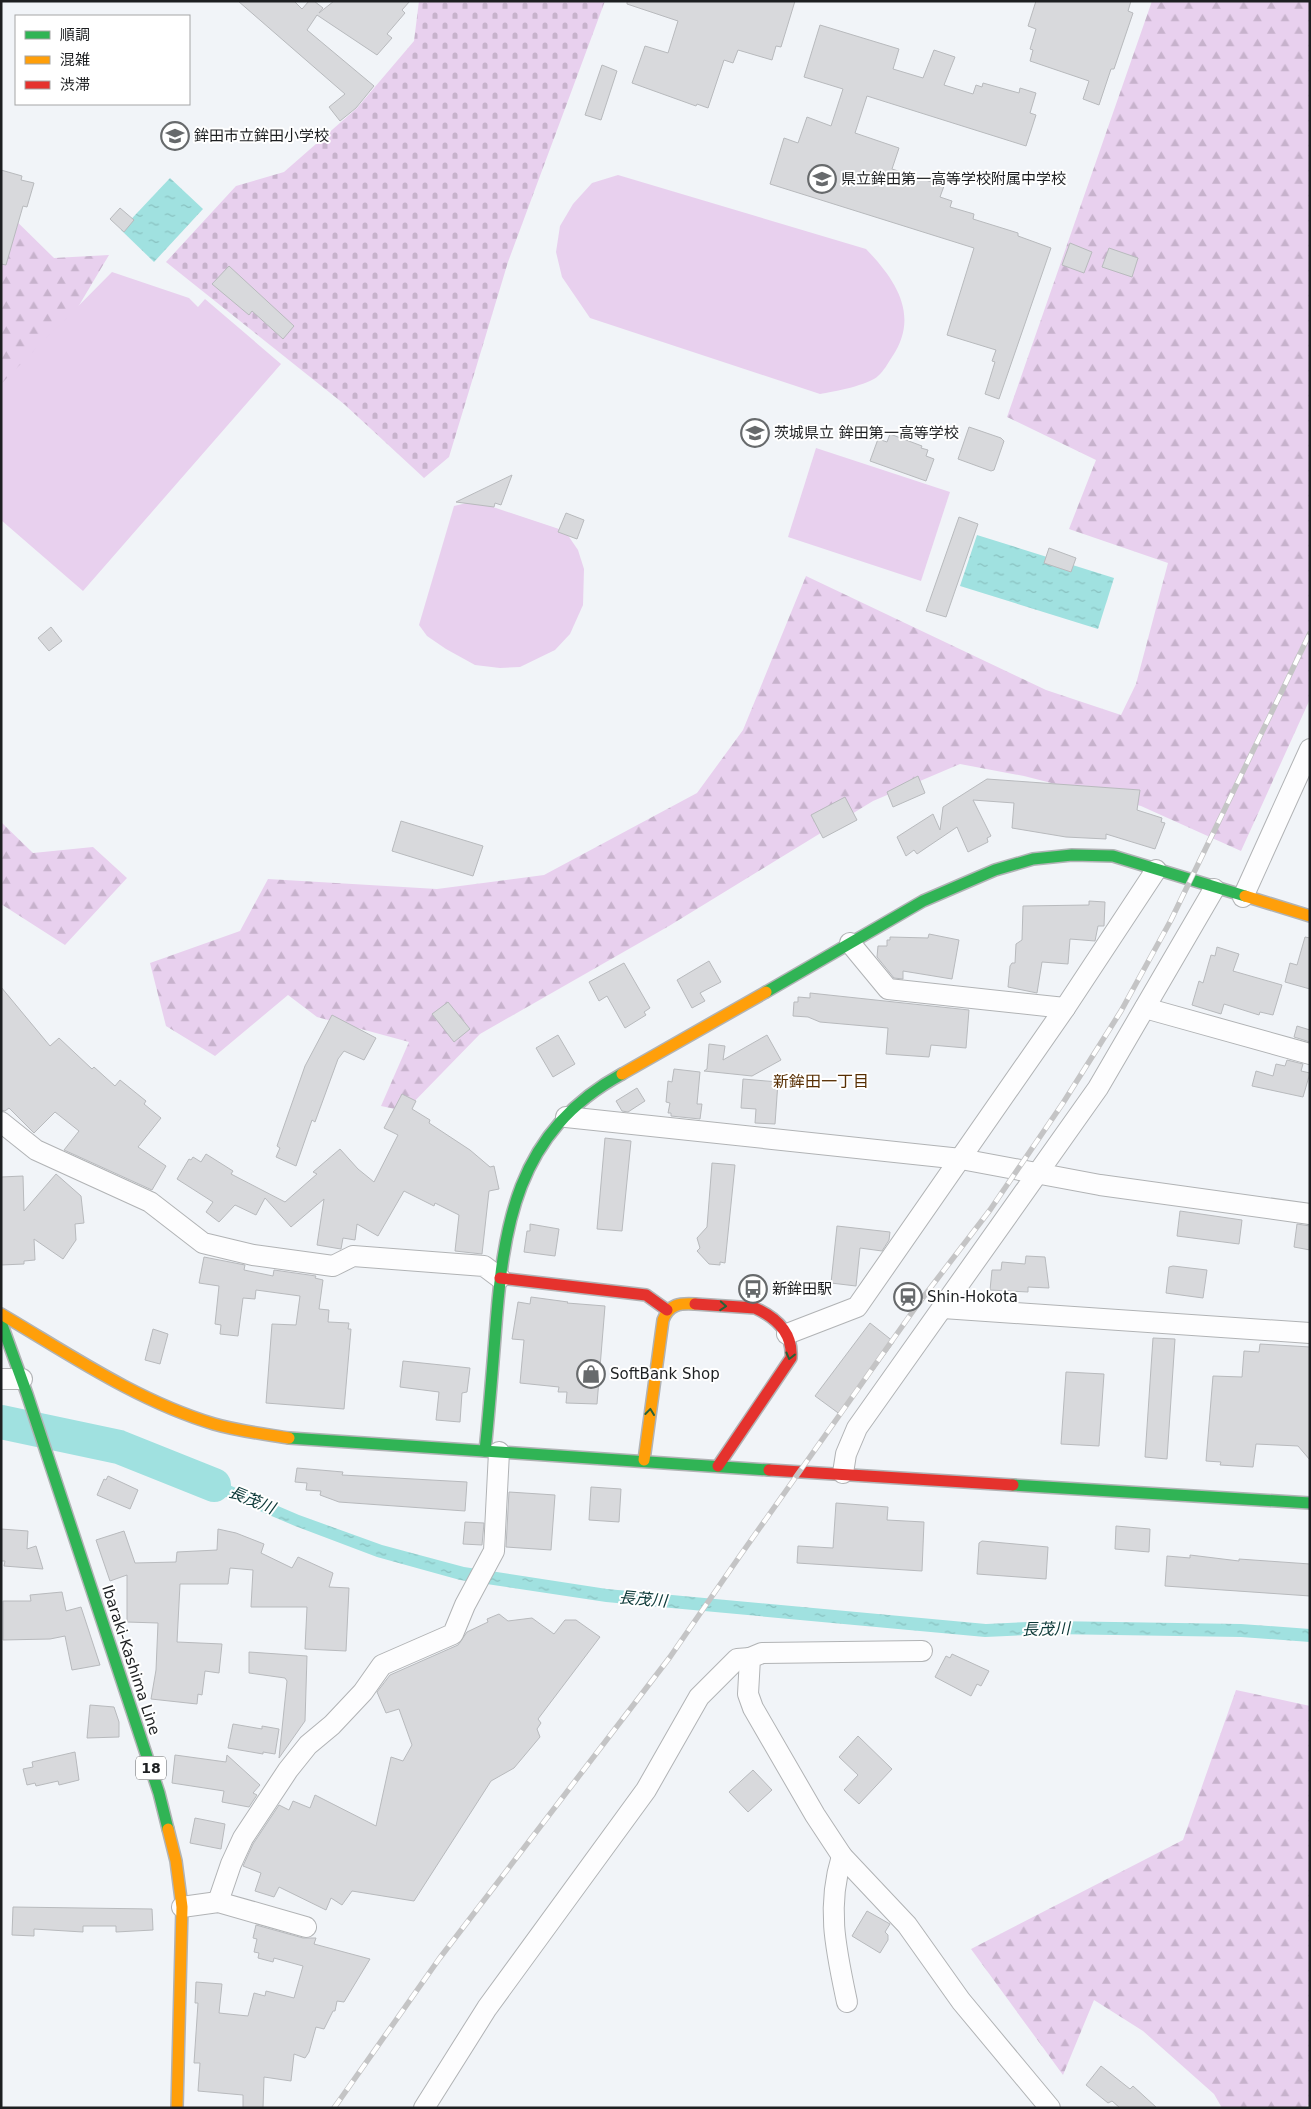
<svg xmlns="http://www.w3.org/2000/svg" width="1311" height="2109" font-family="'DejaVu Sans','Noto Sans JP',sans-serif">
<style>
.forest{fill:url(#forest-firs)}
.cemetery{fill:url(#cemetery-stones)}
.pitch{fill:#e8d0ee}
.water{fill:url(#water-ripples)}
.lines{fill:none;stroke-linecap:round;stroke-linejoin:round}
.river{stroke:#a0e1e0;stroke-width:34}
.building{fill:#d8d9dc;stroke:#b8babd}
.street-casing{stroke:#b1b3b5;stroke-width:22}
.fast-casing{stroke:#b1b3b5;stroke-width:14}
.slow-casing{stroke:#b1b3b5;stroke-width:14}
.jam-casing{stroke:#b1b3b5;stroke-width:14}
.street{stroke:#fdfdfe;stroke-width:20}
.fast{stroke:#30b455;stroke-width:11}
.slow{stroke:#ff9f0a;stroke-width:11}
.jam{stroke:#e5322d;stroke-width:11}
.rail-casing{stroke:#c4c4c5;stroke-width:5.5}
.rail{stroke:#fff;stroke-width:4;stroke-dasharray:11;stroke-linecap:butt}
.oneway{stroke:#266238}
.labels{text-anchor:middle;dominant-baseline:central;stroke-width:4;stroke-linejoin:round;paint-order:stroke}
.shield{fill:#fff;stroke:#616264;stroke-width:1}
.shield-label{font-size:14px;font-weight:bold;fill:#1d1f21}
.poi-label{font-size:15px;fill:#1d1f21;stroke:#fff;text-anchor:start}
.street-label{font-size:15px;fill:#1d1f21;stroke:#fff}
.neighbourhood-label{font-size:16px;fill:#572e02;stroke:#fff}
.water-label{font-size:16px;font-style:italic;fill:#0b3837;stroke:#fff}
</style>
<defs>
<pattern id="forest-firs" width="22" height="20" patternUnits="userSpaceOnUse" patternTransform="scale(1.25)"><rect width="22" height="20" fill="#e8d0ee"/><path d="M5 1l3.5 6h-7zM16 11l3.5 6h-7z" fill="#c7b2cc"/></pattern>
<pattern id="cemetery-stones" width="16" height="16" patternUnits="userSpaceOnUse" patternTransform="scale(1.25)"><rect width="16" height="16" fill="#e8d0ee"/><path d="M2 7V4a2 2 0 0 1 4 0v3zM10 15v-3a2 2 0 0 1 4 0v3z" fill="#c7b2cc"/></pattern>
<pattern id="water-ripples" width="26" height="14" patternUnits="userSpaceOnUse" patternTransform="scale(1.25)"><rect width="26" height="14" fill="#a0e1e0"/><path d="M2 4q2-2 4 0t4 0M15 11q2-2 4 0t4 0" fill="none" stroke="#89c1c0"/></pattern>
</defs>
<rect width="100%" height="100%" fill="#f1f4f8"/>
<g class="forest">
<polygon points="1152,1 1310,1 1310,699 1241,851 1141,806 1024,776 960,764 873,801 669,926 480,1034 405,1111 381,1106 409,1042 317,1017 288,995 215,1056 166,1026 150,963 240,931 268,879 437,889 544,875 697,793 743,730 806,576 1046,690 1121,715 1136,684 1168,563 1069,529 1096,460 1007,417"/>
<polygon points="1,206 54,258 109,255 34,381 1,393"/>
<polygon points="1,822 33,853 93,847 127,878 65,945 1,904"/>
<polygon points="1236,1690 1310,1706 1310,2104 1303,2108 1222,2108 1214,2094 1143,2031 1094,2000 1063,2075 971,1949 1183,1840"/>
</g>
<polygon class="cemetery" points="419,1 605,1 508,262 449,457 424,478 344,404 166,262 236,186 284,172 357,108 414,41"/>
<g class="pitch">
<path d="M618,175L866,249C896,280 920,316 892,357C888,363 884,371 878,376C869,385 833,392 820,394L590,318L562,277L556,252L560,226L573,204L592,183Z"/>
<polygon points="112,272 189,298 198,307 205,299 281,364 83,591 1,520 1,384"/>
<polygon points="816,448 950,492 921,581 788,537"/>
<polygon points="475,501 565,531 578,550 584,569 583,605 570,634 555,650 520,667 500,668 475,665 446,649 427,636 419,625 454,506"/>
</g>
<g class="water">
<polygon points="170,178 203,209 154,262 121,230"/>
<polygon points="977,535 1114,578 1098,629 960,586"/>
<polygon points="175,1462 299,1515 382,1545 464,1567 607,1589 986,1624 1051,1621 1241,1624 1310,1629 1310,1642 1241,1637 1051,1634 985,1637 606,1602 460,1580 377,1557 295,1526 170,1473"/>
</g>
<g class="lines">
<polyline class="river" points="1,1422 119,1447 214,1485"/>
</g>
<g class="building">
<polygon points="238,1 294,1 302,9 309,1 314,1 323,8 319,13 334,1 410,1 402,10 405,13 387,34 392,38 377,55 317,15 307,30 374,86 356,108 340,121 329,107 345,94"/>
<polygon points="627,1 795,1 781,47 776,46 772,60 738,50 733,63 724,60 708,108 697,104 696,106 632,83 645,46 668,53 678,21 627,4"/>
<polygon points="1036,1 1131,1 1128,11 1133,13 1114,69 1111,69 1099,105 1083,99 1089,81 1030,61 1033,50 1030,49 1036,29 1028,26"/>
<polygon points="820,25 899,49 893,69 923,78 934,50 955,57 944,85 973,94 976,85 982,87 983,83 1019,93 1020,88 1036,93 1030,113 1036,115 1026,146 867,96 855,133 899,148 892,169 944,186 940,197 952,201 950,207 974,214 973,219 1018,233 1018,236 1051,248 999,399 985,394 995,362 992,361 996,350 947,335 974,248 770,184 784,138 798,143 807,117 831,126 843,89 804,77"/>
<polygon points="602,65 617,71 601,120 585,115"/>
<polygon points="1,170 22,176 21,180 34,183 27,207 23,206 6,265 1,264"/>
<polygon points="120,208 134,220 124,232 110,219"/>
<polygon points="1070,243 1092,252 1084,273 1062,265"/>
<polygon points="1109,248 1138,258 1132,277 1102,267"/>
<polygon points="229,266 294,326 283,339 252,311 249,315 212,284"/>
<polygon points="969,427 1001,438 1004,441 994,470 991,471 958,459"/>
<polygon points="890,434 922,446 921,448 928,450 926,456 934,459 926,481 870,461 878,439 887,442"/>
<polygon points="512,475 501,505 495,503 494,507 456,502"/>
<polygon points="566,513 584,520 577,539 558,532"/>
<polygon points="959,517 978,524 946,617 926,611"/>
<polygon points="1049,548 1076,558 1071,572 1044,563"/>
<polygon points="51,627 62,641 49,651 38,638"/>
<polygon points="918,776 925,793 893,807 887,792"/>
<polygon points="987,779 1140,790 1137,810 1162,818 1161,822 1165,823 1155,849 1106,834 1106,839 1066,837 1012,828 1014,803 973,800 991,836 987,838 988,842 968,852 957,827 917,854 914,850 906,856 897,837 933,814 940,830 943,807"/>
<polygon points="845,797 857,820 823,838 811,815"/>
<polygon points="401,821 483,846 473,876 392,851"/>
<polygon points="1089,901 1105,902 1104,926 1098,926 1095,941 1070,939 1068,964 1042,962 1037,993 1008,987 1010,966 1012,963 1015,963 1016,944 1022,940 1023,906 1089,905"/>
<polygon points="929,934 959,940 952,979 903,971 903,979 894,978 877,957 878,946 887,946 887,940 890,940 890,937 928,938"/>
<polygon points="1305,937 1310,938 1310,989 1285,982 1290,963 1297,965"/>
<polygon points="1217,947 1239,954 1233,971 1282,985 1273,1015 1260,1012 1259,1015 1224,1004 1221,1014 1192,1005 1199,981 1203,983 1211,955 1215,956"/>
<polygon points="709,961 721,982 700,993 705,1001 692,1008 677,980"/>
<polygon points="624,963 650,1008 644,1012 646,1015 625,1028 607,996 599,1001 589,982"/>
<polygon points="1,987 50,1046 59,1038 92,1069 94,1067 115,1086 120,1080 146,1101 144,1104 161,1118 138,1147 166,1166 152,1190 64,1150 79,1131 55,1112 34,1133 9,1108 5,1111 1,1110"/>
<polygon points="810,993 969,1010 966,1048 931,1045 929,1057 886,1054 888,1028 820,1022 808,1017 793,1016 794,1002 798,1002 798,997 810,998"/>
<polygon points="448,1002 470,1029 454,1042 432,1014"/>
<polygon points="332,1015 376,1038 364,1060 344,1051 338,1059 315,1122 312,1120 296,1166 276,1157 280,1148 277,1146 305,1066"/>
<polygon points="1297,1026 1310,1030 1310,1042 1294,1037"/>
<polygon points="558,1035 575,1064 553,1077 536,1048"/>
<polygon points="767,1035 781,1060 752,1076 704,1071 707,1069 709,1044 725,1046 723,1060"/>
<polygon points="1287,1060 1303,1064 1301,1071 1310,1073 1303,1097 1252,1086 1256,1071 1273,1076 1276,1064 1285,1066"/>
<polygon points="674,1069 700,1072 697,1104 702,1104 700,1119 671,1116 671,1113 668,1113 670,1103 666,1102 668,1081 672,1082"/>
<polygon points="743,1079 778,1082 775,1124 755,1123 756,1109 741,1108"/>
<polygon points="637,1088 645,1101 628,1112 622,1111 616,1101"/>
<polygon points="402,1094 416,1101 412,1109 430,1120 429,1123 470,1150 490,1167 494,1166 499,1189 489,1191 482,1254 455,1251 459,1215 435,1203 434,1206 404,1191 378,1236 357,1224 355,1240 343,1238 341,1249 317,1245 324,1199 291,1227 265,1198 256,1215 235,1205 219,1222 206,1212 213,1202 177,1179 189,1159 191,1160 193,1157 201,1162 206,1154 233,1171 231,1174 285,1202 317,1174 313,1172 340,1149 358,1169 374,1182 398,1135 384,1128"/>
<polygon points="605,1138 631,1141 622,1231 597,1229"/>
<polygon points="712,1163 735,1165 725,1263 720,1262 720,1265 709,1264 697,1251 700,1248 697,1238 707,1227"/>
<polygon points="56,1174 81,1196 84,1223 75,1224 76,1240 63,1259 34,1239 35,1260 24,1261 24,1264 1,1265 1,1177 23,1176 24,1211"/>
<polygon points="1180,1211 1242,1220 1239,1244 1177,1236"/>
<polygon points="530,1224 559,1229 555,1256 524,1252 527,1231 530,1231"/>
<polygon points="1297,1224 1310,1226 1310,1250 1294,1247"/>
<polygon points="837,1226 890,1232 889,1240 882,1251 860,1248 856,1286 831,1283"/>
<polygon points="1026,1256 1045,1257 1049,1288 1028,1287 1028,1292 990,1290 992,1270 1001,1270 1002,1262 1025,1264"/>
<polygon points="204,1257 245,1265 244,1270 273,1276 274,1270 316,1276 315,1278 323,1280 319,1309 329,1310 328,1322 349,1323 348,1329 351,1329 344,1409 266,1403 272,1324 296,1325 300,1296 256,1290 255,1299 243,1298 238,1336 220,1334 221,1325 215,1324 219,1286 199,1283"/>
<polygon points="1173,1266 1207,1270 1203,1298 1166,1293 1169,1267"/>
<polygon points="531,1297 568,1302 567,1303 605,1306 597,1404 566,1403 567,1392 558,1392 559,1387 520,1383 524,1340 512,1339 518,1302 530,1304"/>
<polygon points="870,1323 894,1342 841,1415 815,1396"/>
<polygon points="153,1329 168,1334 160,1364 145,1360"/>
<polygon points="1153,1338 1175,1339 1167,1459 1145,1457"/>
<polygon points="1260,1344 1310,1347 1310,1460 1298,1446 1256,1444 1253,1467 1220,1465 1221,1462 1206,1461 1213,1376 1242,1377 1244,1351 1259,1352"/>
<polygon points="403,1361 470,1368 467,1392 462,1393 460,1422 436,1420 439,1392 400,1387"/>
<polygon points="1066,1372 1104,1374 1099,1446 1061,1444"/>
<polygon points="297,1468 343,1472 342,1475 467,1482 465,1511 339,1502 320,1495 321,1491 306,1490 307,1483 295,1482"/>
<polygon points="108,1476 138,1490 130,1509 97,1495 104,1479 106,1480"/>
<polygon points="591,1487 621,1489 619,1522 589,1520"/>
<polygon points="509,1492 555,1495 551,1550 506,1547"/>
<polygon points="836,1503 888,1507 887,1520 924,1522 922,1571 797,1563 798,1546 833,1548"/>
<polygon points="465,1522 484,1523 482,1545 463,1544"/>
<polygon points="1116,1526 1150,1529 1149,1552 1115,1549"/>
<polygon points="1,1529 28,1531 27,1549 36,1546 43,1569 4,1566 5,1561 1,1561"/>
<polygon points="218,1529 236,1533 264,1544 261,1553 292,1568 298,1557 333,1573 329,1587 349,1588 346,1651 305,1649 307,1607 251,1607 253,1570 230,1568 228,1584 180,1584 177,1642 222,1644 219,1673 205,1671 202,1695 198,1694 197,1704 151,1699 156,1670 158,1623 127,1622 127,1575 110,1581 96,1540 124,1531 135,1563 176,1562 177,1552 217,1550"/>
<polygon points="982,1541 1048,1547 1046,1579 977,1574 979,1543"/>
<polygon points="1190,1555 1239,1561 1239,1559 1310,1564 1310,1596 1165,1586 1167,1556 1190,1558"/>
<polygon points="62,1592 66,1611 81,1607 100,1665 72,1670 65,1636 50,1639 3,1640 3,1601 31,1601 30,1595"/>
<polygon points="499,1614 508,1621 532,1618 554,1634 565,1620 576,1620 600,1637 538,1719 541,1723 537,1729 540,1737 514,1768 491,1781 414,1901 352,1891 342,1905 331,1898 326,1910 279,1887 274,1897 255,1891 261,1873 243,1866 253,1844 279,1805 289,1810 293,1801 310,1808 315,1795 376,1826 391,1757 403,1761 412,1745 399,1709 386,1713 377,1692 390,1675 458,1645 467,1632 488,1622 487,1619"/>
<polygon points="249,1652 307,1656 305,1721 279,1758 287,1681 285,1678 249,1673"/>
<polygon points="952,1654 989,1671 981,1686 977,1684 971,1696 935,1677 946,1656 950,1658"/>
<polygon points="90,1705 114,1707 119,1722 119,1737 87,1738"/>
<polygon points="233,1724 262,1729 262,1726 279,1729 275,1754 263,1752 263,1754 228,1748"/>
<polygon points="858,1736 892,1769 859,1804 844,1790 858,1775 839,1757"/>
<polygon points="75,1752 79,1780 59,1785 58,1781 36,1786 35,1783 27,1785 23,1769 33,1767 32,1762"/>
<polygon points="175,1755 226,1762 227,1755 260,1785 253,1793 257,1795 249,1807 222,1802 224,1791 172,1783"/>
<polygon points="753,1770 772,1790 748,1812 729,1792"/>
<polygon points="195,1818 225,1824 221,1849 190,1843"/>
<polygon points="13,1907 152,1909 153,1930 116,1932 116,1926 83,1926 83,1932 34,1929 34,1936 12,1935"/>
<polygon points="867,1911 890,1924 885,1932 888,1935 888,1940 880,1953 852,1936"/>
<polygon points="256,1925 303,1938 316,1938 314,1944 370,1959 344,2002 337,2001 335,2011 333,2011 324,2029 316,2027 309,2052 305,2058 294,2054 291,2081 264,2077 263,2108 243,2108 243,2095 198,2091 200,2063 194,2063 198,2003 195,2003 196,1982 222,1984 219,2013 248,2016 254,1993 265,1996 266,1991 294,1998 303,1966 274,1958 273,1962 258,1958 259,1953 254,1952 257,1939 253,1938"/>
<polygon points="1101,2066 1130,2089 1133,2086 1157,2108 1120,2108 1112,2101 1108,2103 1086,2085"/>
</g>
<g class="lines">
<defs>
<g id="street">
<polyline points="1243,897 1310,749"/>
<polyline points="850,943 888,989 1065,1008"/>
<polyline points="1145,1008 1310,1054"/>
<polyline points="566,1117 961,1159 1100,1185 1310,1214"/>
<polyline points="1,1122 36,1150 150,1202 203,1243 253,1255 333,1266 353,1256 484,1266 500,1278"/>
<polyline points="943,1308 1310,1333"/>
<polyline points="787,1334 857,1307 1065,1008 1156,870"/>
<polyline points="1,1379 22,1379"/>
<polyline points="843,1473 846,1454 857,1428 1098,1088 1214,889"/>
<polyline points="922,1651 762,1653 750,1658 748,1694 753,1708 815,1815 842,1856 907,1925 961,2001 1050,2108"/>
<path d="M842,1856C826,1908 836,1950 847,2002"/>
<polyline points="218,1902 231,1864 243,1838 288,1770 308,1745 332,1725 363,1692 382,1665 453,1634 465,1605 494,1551 499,1452"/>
<polyline points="182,1907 218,1902 306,1927"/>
<polyline points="424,2108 487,2008 646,1790 699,1697 737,1659 750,1658"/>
</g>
<g id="fast">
<polyline points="766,992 923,901 995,870 1033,859 1072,855 1113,856 1245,896"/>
<polyline points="1,1322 27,1394 159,1793 168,1829"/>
<polyline points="289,1438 769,1470"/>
<path d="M485,1451C489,1413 492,1375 495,1337C503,1227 515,1132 622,1074"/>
<polyline points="1013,1485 1310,1503"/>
</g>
<g id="slow">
<polyline points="1245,896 1310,916"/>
<polyline points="622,1074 766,992"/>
<path d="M1,1314C69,1354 137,1401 214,1424C238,1431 264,1434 289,1438"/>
<path d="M644,1460L663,1320C669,1304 680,1303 695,1304"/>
<polyline points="168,1829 176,1861 182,1907 177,2108"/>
</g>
<g id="jam">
<polyline points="500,1278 646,1295 667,1310"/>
<path d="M695,1304L755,1308C777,1318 793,1333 791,1358L718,1466"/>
<polyline points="769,1470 1013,1485"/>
</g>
</defs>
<use href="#street" class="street-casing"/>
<use href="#fast" class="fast-casing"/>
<use href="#slow" class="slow-casing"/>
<use href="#jam" class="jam-casing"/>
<use href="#street" class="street"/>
<use href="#fast" class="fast"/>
<use href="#slow" class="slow"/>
<use href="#jam" class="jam"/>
<defs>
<polyline id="rail" points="334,2108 439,1959 670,1657 737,1560 918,1304 990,1210 1063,1103 1121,1011 1171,920 1310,633"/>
</defs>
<use href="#rail" class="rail-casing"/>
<use href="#rail" class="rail"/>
</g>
<defs><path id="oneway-chevron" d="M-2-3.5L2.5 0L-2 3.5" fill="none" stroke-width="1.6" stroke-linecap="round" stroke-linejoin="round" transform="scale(1.25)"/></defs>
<g class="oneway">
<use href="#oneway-chevron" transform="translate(723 1306) rotate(4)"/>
<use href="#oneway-chevron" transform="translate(790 1356) rotate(104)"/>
<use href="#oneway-chevron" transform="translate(650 1412) rotate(-83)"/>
</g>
<defs>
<symbol id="school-ring" viewBox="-11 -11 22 22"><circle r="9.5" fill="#fff" stroke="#676a6c" stroke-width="1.5"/><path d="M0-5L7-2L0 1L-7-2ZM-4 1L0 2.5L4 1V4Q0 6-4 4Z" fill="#676a6c"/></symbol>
<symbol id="bus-ring" viewBox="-11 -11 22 22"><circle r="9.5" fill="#fff" stroke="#676a6c" stroke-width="1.5"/><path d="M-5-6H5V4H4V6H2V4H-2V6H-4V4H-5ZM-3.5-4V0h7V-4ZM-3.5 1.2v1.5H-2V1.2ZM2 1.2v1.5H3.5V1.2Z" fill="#676a6c"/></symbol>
<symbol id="station-ring" viewBox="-11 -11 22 22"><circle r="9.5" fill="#fff" stroke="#676a6c" stroke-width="1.5"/><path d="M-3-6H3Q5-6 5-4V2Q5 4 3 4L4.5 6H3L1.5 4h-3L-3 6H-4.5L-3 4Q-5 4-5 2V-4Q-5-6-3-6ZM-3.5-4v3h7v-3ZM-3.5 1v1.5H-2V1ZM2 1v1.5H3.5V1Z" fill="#676a6c"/></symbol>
<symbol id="shop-ring" viewBox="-11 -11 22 22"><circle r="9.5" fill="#fff" stroke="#676a6c" stroke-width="1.5"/><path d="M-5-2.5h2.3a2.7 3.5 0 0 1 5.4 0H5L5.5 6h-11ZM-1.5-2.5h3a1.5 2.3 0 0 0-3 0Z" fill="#676a6c"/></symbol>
</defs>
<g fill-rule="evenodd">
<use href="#school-ring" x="159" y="120" width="32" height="32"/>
<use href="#school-ring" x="806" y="163" width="32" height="32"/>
<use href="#school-ring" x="739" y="417" width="32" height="32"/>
<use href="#bus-ring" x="737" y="1273" width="32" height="32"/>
<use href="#station-ring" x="892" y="1281" width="32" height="32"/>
<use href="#shop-ring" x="575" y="1358" width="32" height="32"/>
</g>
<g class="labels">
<rect class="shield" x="136" y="1756.5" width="30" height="23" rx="4"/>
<g class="shield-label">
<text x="151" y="1768">18</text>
</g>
<g class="poi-label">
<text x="194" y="136">鉾田市立鉾田小学校</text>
<text x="841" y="179">県立鉾田第一高等学校附属中学校</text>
<text x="774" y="433">茨城県立 鉾田第一高等学校</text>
<text x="772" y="1289">新鉾田駅</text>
<text x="927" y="1297">Shin-Hokota</text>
<text x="610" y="1374">SoftBank Shop</text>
</g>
<g class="street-label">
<text transform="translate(131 1660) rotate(72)">Ibaraki-Kashima Line</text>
</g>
<g class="neighbourhood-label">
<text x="821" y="1081">新鉾田一丁目</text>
</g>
<g class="water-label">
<text transform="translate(252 1500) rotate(22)">長茂川</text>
<text transform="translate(643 1599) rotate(5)">長茂川</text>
<text transform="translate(1046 1629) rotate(-1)">長茂川</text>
</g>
</g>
<rect width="1311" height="2109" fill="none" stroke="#1d1f21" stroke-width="5"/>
<rect x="15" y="15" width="175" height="90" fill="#ffffff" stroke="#a5a5a6"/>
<rect x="25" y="31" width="25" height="8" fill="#30b455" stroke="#a5a5a6"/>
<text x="60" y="40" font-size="15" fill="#1d1f21">順調</text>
<rect x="25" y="56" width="25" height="8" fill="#ff9f0a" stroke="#a5a5a6"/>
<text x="60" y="65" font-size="15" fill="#1d1f21">混雑</text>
<rect x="25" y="81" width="25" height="8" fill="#e5322d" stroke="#a5a5a6"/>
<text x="60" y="90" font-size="15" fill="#1d1f21">渋滞</text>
</svg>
